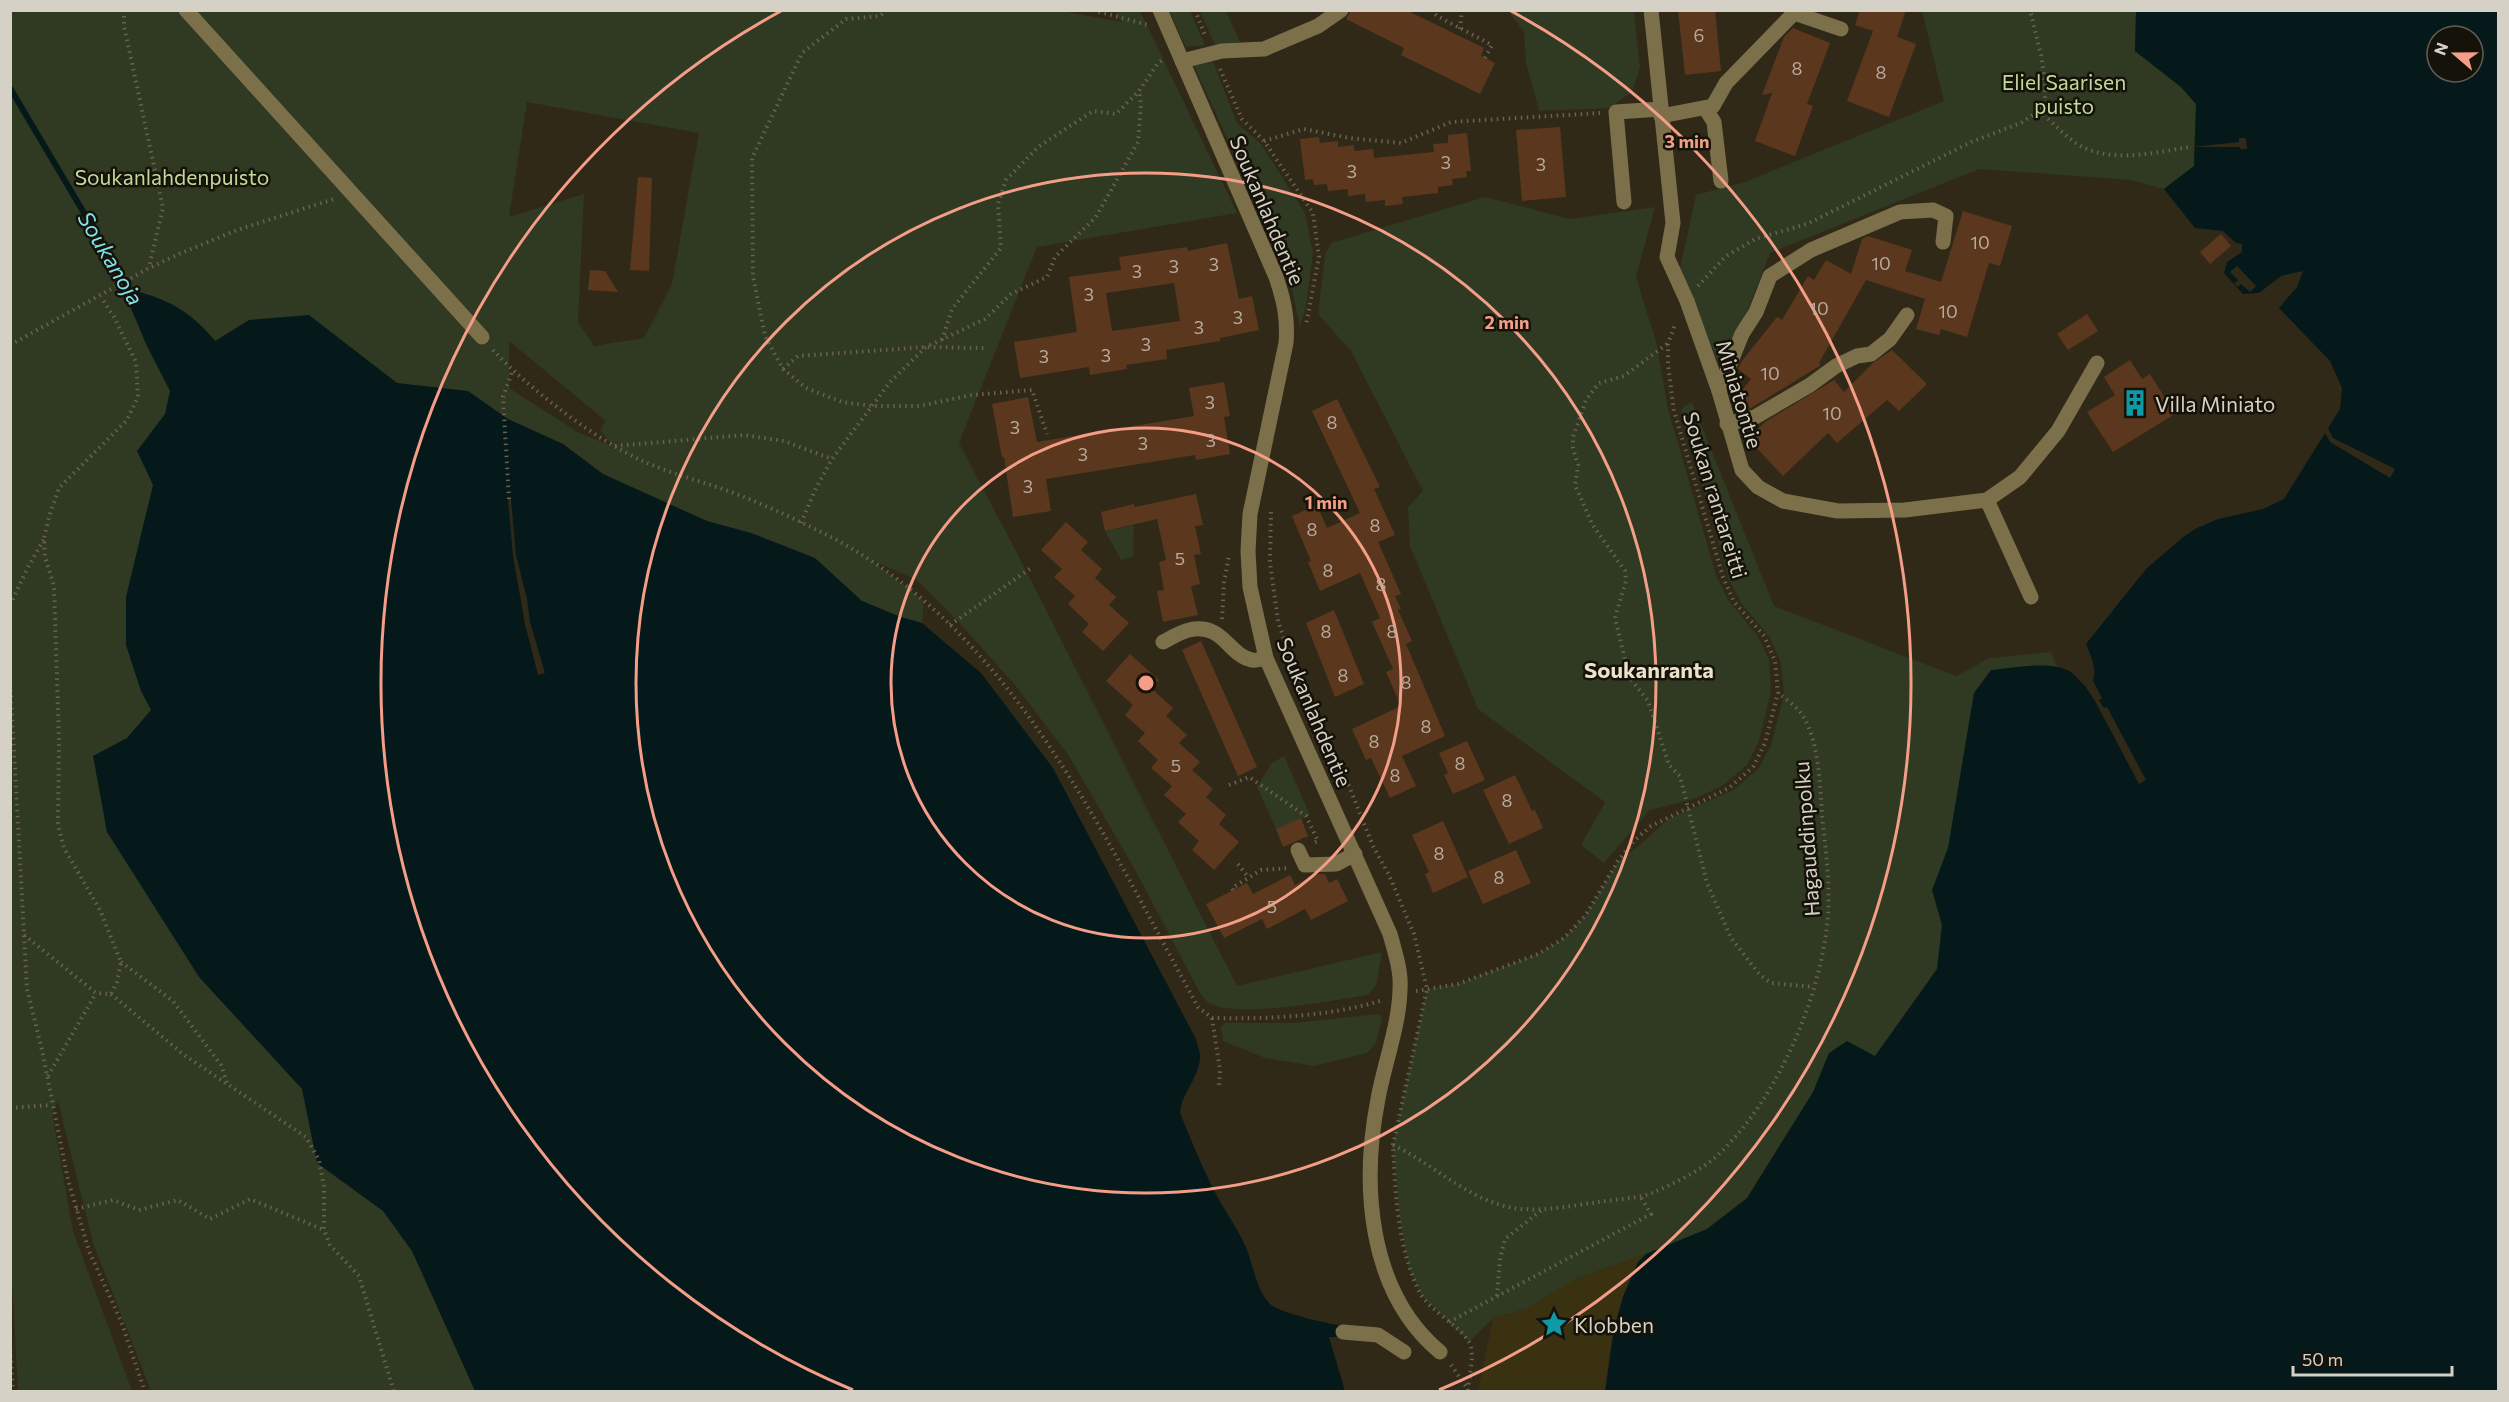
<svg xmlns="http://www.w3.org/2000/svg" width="2509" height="1402" font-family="Commissioner,sans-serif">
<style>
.green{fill:#303922;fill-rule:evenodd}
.sand{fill:#393110}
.water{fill:#05181a;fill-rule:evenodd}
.pier{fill:#312917}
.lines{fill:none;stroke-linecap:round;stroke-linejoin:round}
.stream{stroke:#05181a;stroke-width:6}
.building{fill:#5b371e;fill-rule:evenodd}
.path{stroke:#696252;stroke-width:4;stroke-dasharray:1.5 4.5;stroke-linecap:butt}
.minor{stroke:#7c704a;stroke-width:15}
.ring{fill:none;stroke:#f49e88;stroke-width:3}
.labels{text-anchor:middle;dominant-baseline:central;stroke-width:5;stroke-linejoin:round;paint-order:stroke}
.number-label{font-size:18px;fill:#b7aa9c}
.park-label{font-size:21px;fill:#c0db98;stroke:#15120a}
.street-label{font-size:21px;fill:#d6d1c6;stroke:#15120a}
.poi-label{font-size:21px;fill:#d6d1c6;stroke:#15120a;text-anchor:start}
.water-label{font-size:22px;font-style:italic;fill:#80e2ed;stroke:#15120a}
.neighbourhood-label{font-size:22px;font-weight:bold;fill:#ece2cb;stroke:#15120a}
.centre{fill:#f49e88;stroke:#15120a;stroke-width:3}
.ring-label{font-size:18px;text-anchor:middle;font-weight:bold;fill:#f49e88;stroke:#15120a;stroke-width:5;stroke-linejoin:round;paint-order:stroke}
</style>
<rect width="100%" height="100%" fill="#312917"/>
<g class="green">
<path d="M1056,10L1121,22L1115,11H1140L1237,213L1037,247L959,443L1018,555L1237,986L1382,952L1376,985L1368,995C1336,1000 1235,1019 1209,1003C1206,1001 1202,996 1200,993L1134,868L1069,756L1015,685L956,619L917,580L873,561L924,601L922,623L981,673L1053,768L1091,840L842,1391H151L93,1243L58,1101L52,1113L73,1231L132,1391H18L10,1246V11ZM527,102L699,133L672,284L644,338L594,346L578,322L584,194L509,217ZM509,341L606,421L600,430L613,446L579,433L509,388Z"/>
<polygon points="1169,11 1190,11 1205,45 1186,47"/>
<polygon points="1200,11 1226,11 1240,42 1216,47"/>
<polygon points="1508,11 1634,11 1640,67 1632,92 1609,108 1539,111 1526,63 1524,32"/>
<polygon points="1922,11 2136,11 2135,51 2181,87 2196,104 2194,166 2164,189 2130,180 1979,169 1770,253 1745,316 1718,362 1680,269 1696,195 1745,182 1944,101"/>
<polygon points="1212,59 1237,123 1261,144 1305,213 1313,253 1306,306 1300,327 1288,270 1193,64"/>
<polygon points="1485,197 1570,219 1655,207 1636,277 1657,345 1668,409 1716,575 1728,600 1757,635 1769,659 1771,691 1759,741 1747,765 1722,786 1697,798 1650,810 1604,863 1581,845 1605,802 1478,709 1410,546 1408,507 1423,491 1351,351 1318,314 1325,255 1331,243"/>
<polygon points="1692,402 1774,606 1956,676 1990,658 2051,652 2058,668 2034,695 2142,1050 1672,1245 1576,1279 1526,1309 1493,1318 1469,1342 1422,1296 1409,1268 1400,1220 1393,1145 1427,989 1458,984 1538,954 1564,938 1585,916 1618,861 1641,844 1667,820 1735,789 1759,768 1771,745 1784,695 1781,663 1770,638 1741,603 1729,579 1681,412 1683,407"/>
<polygon points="1134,525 1133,557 1121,560 1105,531"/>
<polygon points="1284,756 1310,815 1276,829 1257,787 1272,763"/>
<polygon points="1378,1014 1382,1017 1376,1043 1367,1053 1314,1066 1265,1058 1223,1041 1221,1027 1225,1023 1295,1023"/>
</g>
<path class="sand" d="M1646,1254C1619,1283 1608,1352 1605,1391L1478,1392L1493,1318L1526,1309L1576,1279Z"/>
<g class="water">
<path d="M2136,11H2498V1391L1605,1392L1614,1329L1623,1297L1638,1262L1646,1254L1707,1229L1747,1198L1813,1092L1829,1053L1847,1041L1875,1056L1937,969L1942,925L1932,890L1948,848L1974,693L1991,670C2011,668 2053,660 2071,672C2076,676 2080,681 2085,686L2093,681C2097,668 2091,656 2086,644L2146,569L2182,538L2195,529L2218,519L2263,509L2284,499L2340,409L2342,388L2330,361L2279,308L2297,287L2303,271L2281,276L2259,293L2243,294L2224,273L2227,262L2242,252V244L2236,243L2223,231L2195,228L2164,189L2194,166L2196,104L2181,87L2135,51ZM2437,36H2473V72H2437Z"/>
<path d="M139,292C172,301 193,314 215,341L249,320L309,315L397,383L468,391L508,419L563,444L603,474L707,521L751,533L815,558L862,601L901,617L922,623L981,673L1053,768L1196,1039C1197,1045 1201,1053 1200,1058C1199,1078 1181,1094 1180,1113C1190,1138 1201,1164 1213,1189C1223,1208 1236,1226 1245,1245C1253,1263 1256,1290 1270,1304C1280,1313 1329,1324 1344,1326L1343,1337H1329L1345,1391H475L412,1251L383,1211L317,1163L302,1089L199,977L107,832L93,756L127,738L151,710L141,691L126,645V597L153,485L137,451L165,414L170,391L146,344L125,294Z"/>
</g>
<g class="pier">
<polygon points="2239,138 2246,138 2247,149 2240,149 2240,147 2192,147 2239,142"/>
<polygon points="2237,266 2256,286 2250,292 2241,284 2238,287 2234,284 2238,280 2230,272"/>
<polygon points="2328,428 2333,438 2395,469 2390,478 2330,442 2325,433"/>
<polygon points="508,499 511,499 516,555 527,599 530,622 545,673 538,675 525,624 513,556"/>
<polygon points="2093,681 2102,698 2099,700 2104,708 2107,707 2146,780 2139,784 2095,701 2085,686"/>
</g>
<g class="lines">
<polyline class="stream" points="10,88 135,299"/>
</g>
<g class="building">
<polygon points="1351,10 1406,10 1484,48 1481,56 1495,63 1480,94 1401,55 1404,48 1346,19"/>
<polygon points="1678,10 1715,10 1721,71 1685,75"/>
<polygon points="1860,10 1906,10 1897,37 1916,44 1889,117 1847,101 1873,31 1855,25"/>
<polygon points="1793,28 1830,43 1807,104 1813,106 1795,156 1755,141 1772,93 1762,95 1784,37"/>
<polygon points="1560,127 1566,197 1522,201 1516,130"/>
<polygon points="1467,133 1471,171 1466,171 1467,177 1452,179 1453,185 1438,187 1438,193 1402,197 1403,204 1385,206 1385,200 1366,202 1365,194 1348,196 1348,189 1328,191 1327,184 1314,185 1313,179 1305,180 1300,139 1319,137 1320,143 1338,141 1338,147 1354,145 1354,151 1373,149 1374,158 1434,152 1433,144 1448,143 1448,135"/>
<polygon points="638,177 652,178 649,271 630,270"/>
<polygon points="1963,211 2012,226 2000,266 1989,263 1967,337 1941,329 1939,335 1916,329 1925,299 1866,280 1819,363 1821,365 1751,408 1748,409 1735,399 1751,379 1738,369 1742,361 1777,317 1782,320 1808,276 1814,280 1826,260 1851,274 1862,239 1868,236 1912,250 1905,271 1941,282"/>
<polygon points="2221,234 2231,246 2210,264 2200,252"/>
<path d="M1227,243L1239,299L1252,296L1259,330L1220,338V341L1166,350L1167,359L1126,365L1127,369L1090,375L1089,367L1020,378L1014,342L1077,332L1069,277L1121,270L1119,257L1187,247L1188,251ZM1174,283L1180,321L1112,331L1106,293Z"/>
<polygon points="590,270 605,271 618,292 588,290"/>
<polygon points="2087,314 2098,331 2068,350 2057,334"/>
<polygon points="1892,350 1927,384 1899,411 1887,400 1837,443 1828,433 1783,476 1748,439 1765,422 1834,380 1844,392 1873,363"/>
<polygon points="2130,360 2142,379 2150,374 2175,414 2113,452 2087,412 2115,395 2104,377"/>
<polygon points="1224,382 1230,416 1224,417 1230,454 1196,460 1195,455 1046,479 1051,511 1013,517 1004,457 1002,457 992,404 1028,397 1037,442 1194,416 1189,388"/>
<polygon points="1337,399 1380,487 1374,489 1395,535 1378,542 1401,594 1395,596 1401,609 1398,610 1412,641 1406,644 1445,736 1402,756 1416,786 1390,798 1371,758 1366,760 1352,729 1401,706 1386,672 1393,669 1372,622 1380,618 1360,573 1320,591 1308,562 1311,561 1292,516 1317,505 1327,528 1360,513 1312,411"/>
<polygon points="1196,494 1203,525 1195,526 1201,554 1194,555 1200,584 1191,586 1198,615 1163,622 1157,591 1164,590 1159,562 1166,560 1157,519 1105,531 1101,512 1134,504 1135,507"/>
<polygon points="1066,522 1088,542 1081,550 1102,569 1095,578 1116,597 1109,605 1129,623 1103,651 1082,632 1089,624 1068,604 1075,596 1054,577 1062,569 1041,550"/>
<polygon points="1334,610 1364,684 1335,697 1306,623"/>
<polygon points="1201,641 1257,767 1238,776 1182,650"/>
<polygon points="1130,654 1159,680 1152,689 1173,708 1166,716 1187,735 1179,743 1200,762 1192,770 1213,789 1206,797 1226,815 1219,824 1239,842 1214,870 1192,850 1199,841 1178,822 1186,814 1164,795 1172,786 1151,768 1158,760 1138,741 1145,733 1125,715 1133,705 1106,681"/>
<polygon points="1467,741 1485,780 1453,794 1444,775 1448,773 1439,753"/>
<polygon points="1515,775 1532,811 1535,810 1543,828 1509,844 1483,790"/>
<polygon points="1301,818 1308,836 1283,847 1276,829"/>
<polygon points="1443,821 1468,877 1433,893 1425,874 1429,872 1412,835"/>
<polygon points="1516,850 1531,883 1483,904 1468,871"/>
<polygon points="1316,874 1325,874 1329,883 1337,879 1348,901 1311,920 1305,909 1267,929 1262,919 1224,938 1206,904 1247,883 1253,894 1290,875 1295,885"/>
</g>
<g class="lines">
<g class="path">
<polyline points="124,10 124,26 163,208 149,267"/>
<polyline points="887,10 880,16 846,19 802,53 752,158 753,276 765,336 783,369 806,388 842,402 872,406 919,406 972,395 1032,390 1047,434"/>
<polyline points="1093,10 1148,25"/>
<polyline points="1195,10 1206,38"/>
<polyline points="1431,10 1437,16 1492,45 1485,58"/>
<polyline points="1460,29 1462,10"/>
<polyline points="1220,69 1242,119 1264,141 1313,213 1319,257 1306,325"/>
<path d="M2039,111C2054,123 2069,142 2087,149C2119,162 2158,152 2190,147"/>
<polyline points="1264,141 1304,129 1349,138 1401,143 1451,122 1600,113"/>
<polyline points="1698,286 1725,257 1755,239 1807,224 1971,142 2021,123 2039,111 2045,100 2045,82 2041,55 2030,10"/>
<polyline points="942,340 952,309 1001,248 998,204 1006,180 1038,147 1093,111 1116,114 1139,91 1158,63 1164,59"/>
<polyline points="1667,344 1624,376 1599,383 1586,400 1573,437 1573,448 1578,465 1575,485 1592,524 1625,571 1626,581 1615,618 1629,677 1648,701 1669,765 1680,776 1707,883 1731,938 1760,975 1771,983 1814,987"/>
<polyline points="10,345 149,268 179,254 237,230 334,199"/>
<path d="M493,350C529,389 597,441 645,462C677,476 712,484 744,497C774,509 803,523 831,537C1014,633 1103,835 1198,1007L1212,1018C1269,1019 1328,1017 1383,1000"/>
<polyline points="783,369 798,356 926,347 986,348"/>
<polyline points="615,446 744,435 784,441 832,459"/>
<polyline points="509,499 503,397 513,369"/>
<path d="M1271,512L1270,562L1278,621L1298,680L1347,781L1373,846L1389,875L1414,934L1427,989L1393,1145C1395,1193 1398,1250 1420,1293C1429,1310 1460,1326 1469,1342C1476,1355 1468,1377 1468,1392"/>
<polyline points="801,523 816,488 832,459 890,382 926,347 985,319 1011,294 1047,277 1055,257 1096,217 1138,142 1141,104 1139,91"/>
<polyline points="10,605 27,569 44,539"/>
<polyline points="1222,619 1224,583 1229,555"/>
<polyline points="950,625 1031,568"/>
<polyline points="10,678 27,989 42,1050 68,1180 89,1251 121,1321 145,1392"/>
<polyline points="1229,785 1249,777 1306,816 1318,841 1313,843"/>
<polyline points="1238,864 1248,877"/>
<polyline points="1233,890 1232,888 1261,870 1290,868"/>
<polyline points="24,935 96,993 111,994 117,982 121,962 100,910 64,848 58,825 59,740 54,586 45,557 44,538 49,517 59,488 127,420 138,397 136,362 114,317 101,297"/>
<polyline points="121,962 173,1001 221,1065 228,1085"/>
<polyline points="1416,991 1458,984 1538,954 1564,938 1585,916 1618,861 1634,841 1651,826 1729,788 1753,767 1765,743 1778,693 1775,661 1764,636 1734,602 1723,577 1674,411 1668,365 1668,344 1675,324"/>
<polyline points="111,994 184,1055 306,1137 319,1160 324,1187 324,1230 330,1245 359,1276 394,1392"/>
<polyline points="1212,1018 1220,1070 1219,1086"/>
<polyline points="48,1076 96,993"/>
<polyline points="10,1108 52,1105"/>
<path d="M1393,1145C1431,1163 1463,1195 1504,1206C1534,1214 1569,1206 1599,1202C1616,1199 1637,1199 1652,1193C1675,1183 1705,1169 1722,1151C1776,1098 1816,1007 1826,933C1832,894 1826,854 1822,815C1820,786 1819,743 1804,718C1799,708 1787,700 1778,693"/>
<polyline points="76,1209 113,1200 139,1210 178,1200 210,1219 250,1199 324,1230"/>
<polyline points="1497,1296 1500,1259 1505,1239 1543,1209"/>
<polyline points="1449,1322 1651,1214 1640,1196"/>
<polyline points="10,1343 13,1392"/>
<polyline points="1451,1365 1467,1388"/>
</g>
<g class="minor">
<polyline points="186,10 482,337"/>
<path d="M1160,10L1276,277C1284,300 1288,319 1286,343L1250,514L1248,551L1250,587L1266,658L1390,934C1394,949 1399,963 1400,978C1402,1019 1385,1060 1378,1099C1361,1185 1368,1292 1440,1352"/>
<polyline points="1651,10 1673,223 1667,257 1687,301 1719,391 1742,470 1758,487 1783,501 1838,511 1905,510 1987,500 2020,477 2058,431 2097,363"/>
<polyline points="1182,61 1222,51 1264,49 1318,26 1341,10"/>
<polyline points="1705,108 1714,122 1721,181"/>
<polyline points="1661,116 1713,106 1726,83 1794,13 1841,29"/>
<polyline points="1624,202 1616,112 1661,109"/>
<polyline points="1719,391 1742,334 1756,312 1770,276 1811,250 1900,212 1933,210 1946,216 1943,242"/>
<polyline points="1727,424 1755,417 1810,385 1836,366 1857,356 1871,354 1890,339 1907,315"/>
<polyline points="1987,500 2031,597"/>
<path d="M1163,642C1171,638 1180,632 1189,630C1223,622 1229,656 1252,660C1255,661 1262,659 1266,658"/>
<polyline points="1298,850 1305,865 1336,864 1355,854"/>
<polyline points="1343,1332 1378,1335 1404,1352"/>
</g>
</g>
<g class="ring">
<circle cx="1146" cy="683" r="255"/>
<circle cx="1146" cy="683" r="510"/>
<path d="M853 1390A765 765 0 0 1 781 11M1511 11A765 765 0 0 1 1439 1390"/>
</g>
<defs>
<symbol id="building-bare" viewBox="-9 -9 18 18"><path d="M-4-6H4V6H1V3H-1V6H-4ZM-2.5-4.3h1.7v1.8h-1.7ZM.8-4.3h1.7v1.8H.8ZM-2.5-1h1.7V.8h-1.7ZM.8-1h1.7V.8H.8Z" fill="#0f9aa8" stroke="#15120a" stroke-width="2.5" paint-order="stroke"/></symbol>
<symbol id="sight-bare" viewBox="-9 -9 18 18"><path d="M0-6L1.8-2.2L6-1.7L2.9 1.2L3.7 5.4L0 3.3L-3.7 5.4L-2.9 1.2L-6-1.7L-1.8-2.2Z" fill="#0f9aa8" stroke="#15120a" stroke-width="2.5" paint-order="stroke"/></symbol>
</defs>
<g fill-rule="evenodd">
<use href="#building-bare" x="2116" y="384" width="38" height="38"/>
<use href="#sight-bare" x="1535" y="1305" width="38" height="38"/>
</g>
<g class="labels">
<g class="number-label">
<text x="1699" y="35">6</text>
<text x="1797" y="68">8</text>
<text x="1881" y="72">8</text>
<text x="1446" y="162">3</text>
<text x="1541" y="164">3</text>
<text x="1352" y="171">3</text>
<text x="1980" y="242">10</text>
<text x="1881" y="263">10</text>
<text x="1214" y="264">3</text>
<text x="1174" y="266">3</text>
<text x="1137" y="271">3</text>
<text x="1089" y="294">3</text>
<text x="1819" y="308">10</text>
<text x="1948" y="311">10</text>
<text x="1238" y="317">3</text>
<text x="1199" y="327">3</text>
<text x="1146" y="344">3</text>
<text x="1106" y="355">3</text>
<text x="1044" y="356">3</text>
<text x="1770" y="373">10</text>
<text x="1210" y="402">3</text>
<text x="1832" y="413">10</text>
<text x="1332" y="422">8</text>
<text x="1015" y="427">3</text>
<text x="1211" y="440">3</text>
<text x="1143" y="443">3</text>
<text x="1083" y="454">3</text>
<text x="1028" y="486">3</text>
<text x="1375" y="525">8</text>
<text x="1312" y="529">8</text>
<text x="1180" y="558">5</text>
<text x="1328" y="570">8</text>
<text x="1381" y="584">8</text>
<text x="1326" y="631">8</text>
<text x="1392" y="631">8</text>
<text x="1343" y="675">8</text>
<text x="1406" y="682">8</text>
<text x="1426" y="726">8</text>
<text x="1374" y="741">8</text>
<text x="1460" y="763">8</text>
<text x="1176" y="765">5</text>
<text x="1395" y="775">8</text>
<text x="1507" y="800">8</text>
<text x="1439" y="853">8</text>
<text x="1499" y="877">8</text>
<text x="1272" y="906">5</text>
</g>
<g class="park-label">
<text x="2064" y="81">Eliel Saarisen<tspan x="2064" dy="24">puisto</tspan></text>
<text x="172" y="176">Soukanlahdenpuisto</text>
</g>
<g class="street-label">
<text transform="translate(1268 210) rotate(67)">Soukanlahdentie</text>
<text transform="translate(1740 394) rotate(73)">Miniatontie</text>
<text transform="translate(1716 495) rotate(73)">Soukan rantareitti</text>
<text transform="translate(1315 712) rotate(67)">Soukanlahdentie</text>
<text transform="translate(1806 839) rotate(-94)">Hagauddinpolku</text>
</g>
<g class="poi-label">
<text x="2155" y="403">Villa Miniato</text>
<text x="1574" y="1324">Klobben</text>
</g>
<g class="water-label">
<text transform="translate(111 258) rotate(59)">Soukanoja</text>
</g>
<g class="neighbourhood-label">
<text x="1649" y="669">Soukanranta</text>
</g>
</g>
<circle cx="1146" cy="683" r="9" class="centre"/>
<g class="ring-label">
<text x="1687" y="148">3 min</text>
<text x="1507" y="329">2 min</text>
<text x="1326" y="509">1 min</text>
</g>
<rect width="2509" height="1402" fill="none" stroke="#d6d1c6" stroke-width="24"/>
<g transform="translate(2455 54) rotate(290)"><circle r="28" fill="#15120a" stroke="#625e55" stroke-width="1.5"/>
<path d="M0-4.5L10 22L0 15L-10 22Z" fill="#f49e88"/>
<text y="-9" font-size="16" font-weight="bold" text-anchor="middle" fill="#d6d1c6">N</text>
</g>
<path d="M2293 1366v9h159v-9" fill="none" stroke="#d6d1c6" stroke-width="3"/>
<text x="2302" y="1366" font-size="18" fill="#d6d1c6" stroke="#15120a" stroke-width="4.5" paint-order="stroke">50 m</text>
</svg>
